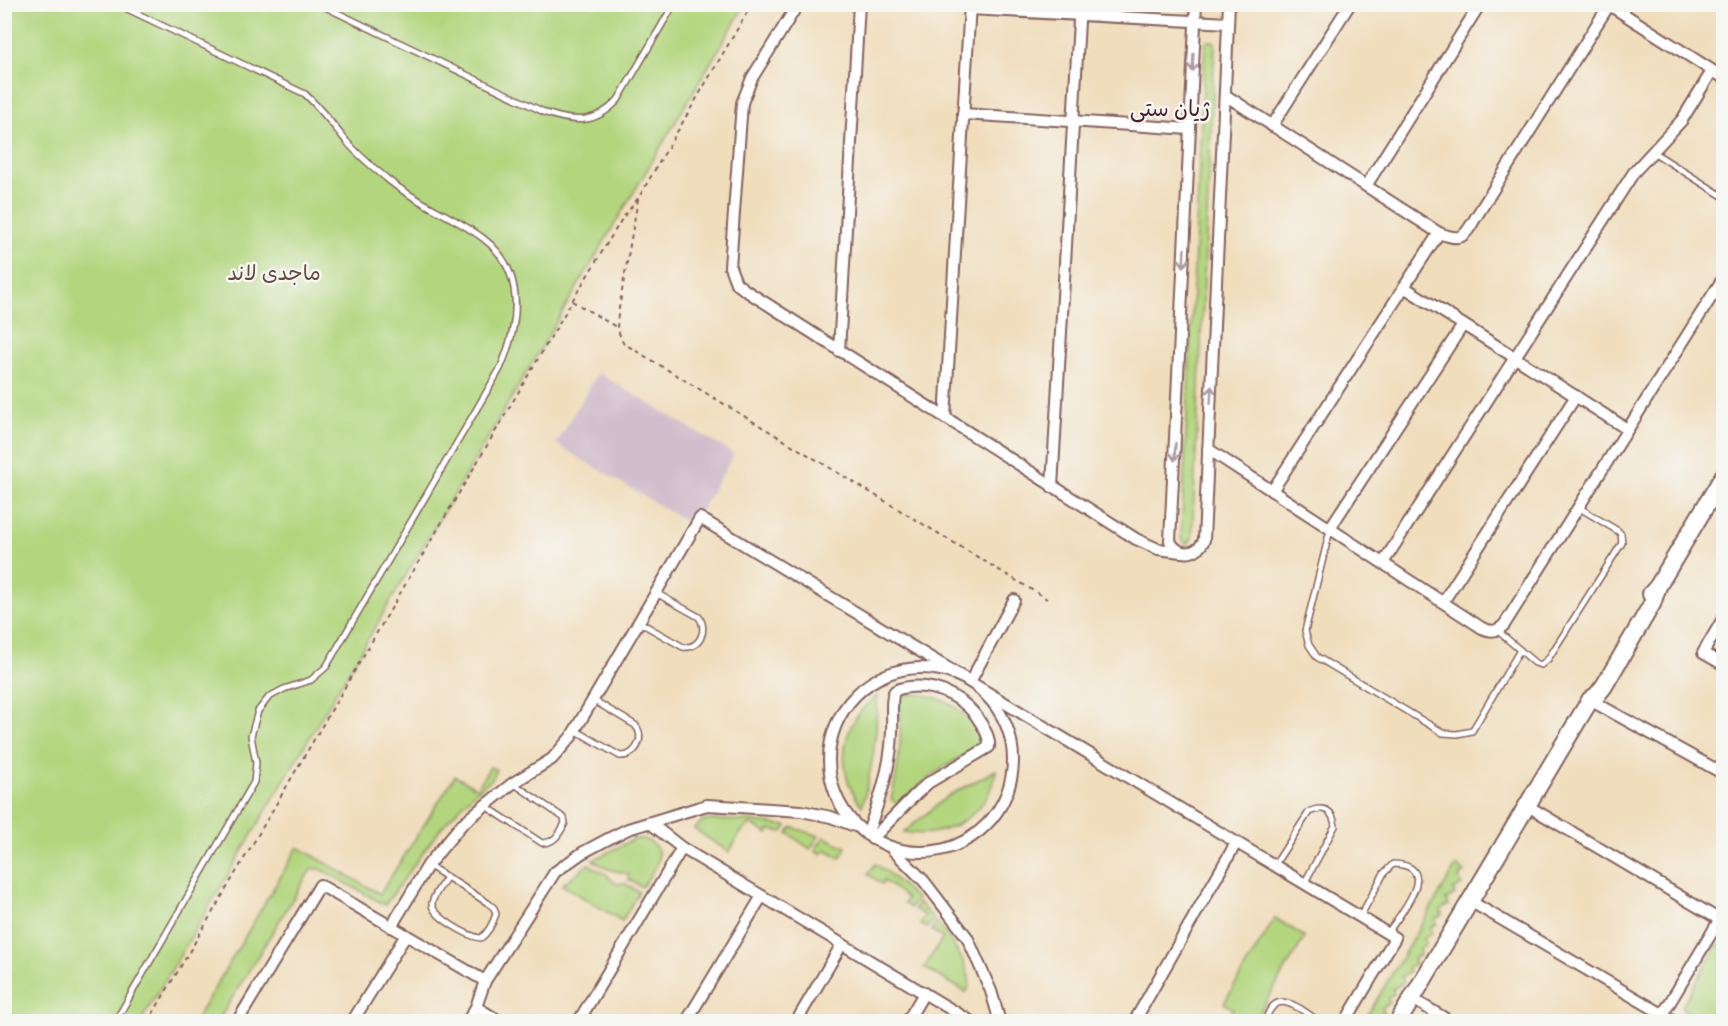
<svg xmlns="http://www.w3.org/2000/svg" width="1728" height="1026" font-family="Caveat,'Playpen Sans Arabic',sans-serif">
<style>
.industrial{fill:#d1bdcc}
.green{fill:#b2d57e;stroke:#7e7a54;stroke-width:1.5}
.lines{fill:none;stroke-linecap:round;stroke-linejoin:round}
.lane-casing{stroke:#84625e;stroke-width:8}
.street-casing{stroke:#84625e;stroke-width:14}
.secondary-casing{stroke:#84625e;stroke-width:20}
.path{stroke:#84625e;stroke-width:2;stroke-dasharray:4.5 4.5;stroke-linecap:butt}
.lane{stroke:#fff;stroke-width:5}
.street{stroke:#fff;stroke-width:10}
.secondary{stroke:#fff;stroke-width:16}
.oneway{stroke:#ae9aa0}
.labels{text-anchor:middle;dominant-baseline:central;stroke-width:5;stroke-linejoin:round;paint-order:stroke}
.park-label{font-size:21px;fill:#644c40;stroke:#f6f6f2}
.neighbourhood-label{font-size:22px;fill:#4a1f2b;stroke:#f6f6f2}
</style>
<rect width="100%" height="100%" fill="#f6f6f2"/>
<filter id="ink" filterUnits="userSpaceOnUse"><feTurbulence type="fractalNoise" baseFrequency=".0167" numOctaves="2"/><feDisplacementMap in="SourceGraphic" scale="12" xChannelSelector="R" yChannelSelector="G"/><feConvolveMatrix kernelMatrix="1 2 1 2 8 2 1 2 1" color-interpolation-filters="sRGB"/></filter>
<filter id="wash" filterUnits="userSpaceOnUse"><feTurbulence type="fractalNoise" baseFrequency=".008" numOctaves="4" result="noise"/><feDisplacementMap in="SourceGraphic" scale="24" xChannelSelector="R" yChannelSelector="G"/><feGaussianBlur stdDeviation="1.35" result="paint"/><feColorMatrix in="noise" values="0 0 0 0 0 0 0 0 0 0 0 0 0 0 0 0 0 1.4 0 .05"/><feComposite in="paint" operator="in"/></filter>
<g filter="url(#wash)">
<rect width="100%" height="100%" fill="#f0ddbc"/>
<polygon class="industrial" points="598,373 734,454 692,525 556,444"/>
<g class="green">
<polygon points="4,5 745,5 141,1021 5,1021"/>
<polygon points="1207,41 1213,41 1215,43 1192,538 1189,543 1186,544 1181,538 1205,43"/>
<path d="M910,694C945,694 971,713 984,744C949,763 927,776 898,805L891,799C900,764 903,732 899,696Z"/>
<path d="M877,696C878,736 872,767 862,806C834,771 840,722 877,696Z"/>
<polygon points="490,767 497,770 491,780 472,795 440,829 385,905 321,869 311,869 218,1021 195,1021 298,847 380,894 455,776 477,788"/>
<path d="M996,770C989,814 948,840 904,832L948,796Z"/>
<polygon points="714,820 749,821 787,826 783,832 770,830 768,834 751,824 742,831 729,852 694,829 703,821"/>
<polygon points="792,827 819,836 810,849 788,833"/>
<polygon points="824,837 846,847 840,858 825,849 822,854 815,850"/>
<path d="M634,839C641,838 647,839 653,844C668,856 649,876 642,887L628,879L629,874L608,869L593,860Z"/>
<polygon points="588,864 606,874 616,884 624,883 639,892 622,921 562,885"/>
<polygon points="875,864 886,871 917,899 910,908 904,903 907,898 884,881 882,884 868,874"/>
<polygon points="1456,866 1465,872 1459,877 1462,885 1453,890 1455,895 1446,900 1449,905 1441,910 1442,915 1435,919 1437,924 1430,928 1432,934 1424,938 1426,944 1419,949 1420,955 1413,959 1415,964 1407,968 1409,973 1401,977 1403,983 1393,989 1394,994 1388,998 1389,1003 1382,1008 1384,1012 1375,1017 1376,1021 1364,1021"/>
<polygon points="919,903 934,919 927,928 920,924 925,915 914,909"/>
<polygon points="1275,918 1305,937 1254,1021 1226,1021 1233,1009 1224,1003"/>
<path d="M937,922C947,936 980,978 966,992L924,968L943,938L931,930Z"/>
<polygon points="1718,944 1723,947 1723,1021 1704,1021 1681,1008"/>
</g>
</g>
<g filter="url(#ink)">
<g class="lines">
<defs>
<g id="lane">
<path d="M319,4L546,113C575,123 596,124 618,100L674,4"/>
<polyline points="1653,152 1724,197"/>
<polyline points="1330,530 1305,631 1309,645 1317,657 1443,733 1457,734 1472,731 1520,650"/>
<path d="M639,622L683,647C700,649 708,630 699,617L656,593"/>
<polyline points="1498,631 1535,663 1541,665 1548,659 1622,543 1621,534 1618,531 1578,507"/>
<path d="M575,730L620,756C636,757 646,737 635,725L593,700"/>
<path d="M484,805L542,843C555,843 560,833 565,823L564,818L513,783"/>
<path d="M428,865L488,903L494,908L496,914C493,923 489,932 481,938C470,938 430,915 432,903C434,894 442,884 447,877"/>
<path d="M1274,866L1309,812C1324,805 1333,810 1335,826L1304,884"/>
<path d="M1360,917L1384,873L1393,864C1443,865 1400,914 1387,934"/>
<path d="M115,1022L254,782L256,763L251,736L258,711L269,697L284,689L311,680L326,667L500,369C519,325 527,272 484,239C455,217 420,205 391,182C376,170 360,157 347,142C333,125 321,109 305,94L117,4"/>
<path d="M1265,1022C1275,985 1300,1009 1320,1022"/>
</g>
<g id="street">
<polyline points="798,4 752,78 742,103 730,267 736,283 745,290 1136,539 1158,549 1181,552"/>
<path d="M1196,4L1170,541C1178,557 1197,556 1204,540L1229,4"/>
<polyline points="1608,4 1724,78"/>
<polyline points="970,9 1228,23"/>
<path d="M1225,95L1439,233C1463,242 1464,237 1476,217L1609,5"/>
<polyline points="963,114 1190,129"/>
<polyline points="1272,126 1350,4"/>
<polyline points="1366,186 1480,4"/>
<polyline points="1404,287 1627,429"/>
<polyline points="839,351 859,4"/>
<polyline points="945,418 970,4"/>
<path d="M1208,449L1482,628C1491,632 1497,632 1504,625L1724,277"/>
<polyline points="1052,487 1080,4"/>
<polyline points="1272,491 1439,233"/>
<polyline points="1330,528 1463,325"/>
<polyline points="1383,563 1634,172 1682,120 1712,71"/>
<polyline points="1443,602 1576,396"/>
<polyline points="1724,617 1703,653 1724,665"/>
<circle cx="921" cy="760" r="92"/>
<polyline points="970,682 1014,600"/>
<polyline points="975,685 1395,938 1345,1022"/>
<polyline points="1590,700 1724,774"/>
<polyline points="1528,806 1720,920"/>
<polyline points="650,823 682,848 972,1022"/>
<path d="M867,835C879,801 891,768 892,732C893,723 890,696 895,691C899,688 904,688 909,687C938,684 968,699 982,725C986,732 990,739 989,747L928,783L914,796L872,839"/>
<polyline points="892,849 924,881 967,937 991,991 1000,1022"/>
<polyline points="1470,901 1676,1022"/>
<polyline points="391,927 428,865 462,824 513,783 552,759 571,737 700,518 964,678"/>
<polyline points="1411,998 1451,1022"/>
<polyline points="476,1007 501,1022"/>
<polyline points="1663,1014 1723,914"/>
<polyline points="237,1022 320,885 485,981"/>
<polyline points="352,1022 406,935"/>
<polyline points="467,1022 476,1007 485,981 555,872 582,853 608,839 628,829 707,805 801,811 831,817 855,826"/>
<polyline points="578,1022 682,848"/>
<polyline points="686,1022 762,896"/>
<polyline points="796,1022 842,944"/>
<polyline points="907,1022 924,993"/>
<polyline points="1134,1022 1236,843"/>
</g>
<g id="secondary">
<polyline points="1651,594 1658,586 1724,475"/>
<polyline points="1398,1022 1590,700 1597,695 1604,686 1652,604 1658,586"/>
</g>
</defs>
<use href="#lane" class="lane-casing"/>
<use href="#street" class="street-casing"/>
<use href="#secondary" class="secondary-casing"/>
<g class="path">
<polyline points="638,199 618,314 617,328 623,343 1047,599"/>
<polyline points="572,301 616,327"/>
<polyline points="148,1022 572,301 622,219 639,197 752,4"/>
</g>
<use href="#lane" class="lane"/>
<use href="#street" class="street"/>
<use href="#secondary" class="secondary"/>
</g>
<defs><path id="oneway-shaft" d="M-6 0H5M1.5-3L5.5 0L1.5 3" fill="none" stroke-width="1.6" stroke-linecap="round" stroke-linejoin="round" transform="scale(1.5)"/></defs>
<g class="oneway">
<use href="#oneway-shaft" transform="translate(1193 63) rotate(93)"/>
<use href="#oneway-shaft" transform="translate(1184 258) rotate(93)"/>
<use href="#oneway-shaft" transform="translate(1211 395) rotate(-87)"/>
<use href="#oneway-shaft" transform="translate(1175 452) rotate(93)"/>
</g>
</g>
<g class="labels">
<g class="park-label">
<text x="274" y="273">ماجدی لاند</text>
</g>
<g class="neighbourhood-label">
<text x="1170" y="109">ژیان ستی</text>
</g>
</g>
<rect width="1728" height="1026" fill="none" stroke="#f6f6f2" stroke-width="24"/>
</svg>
